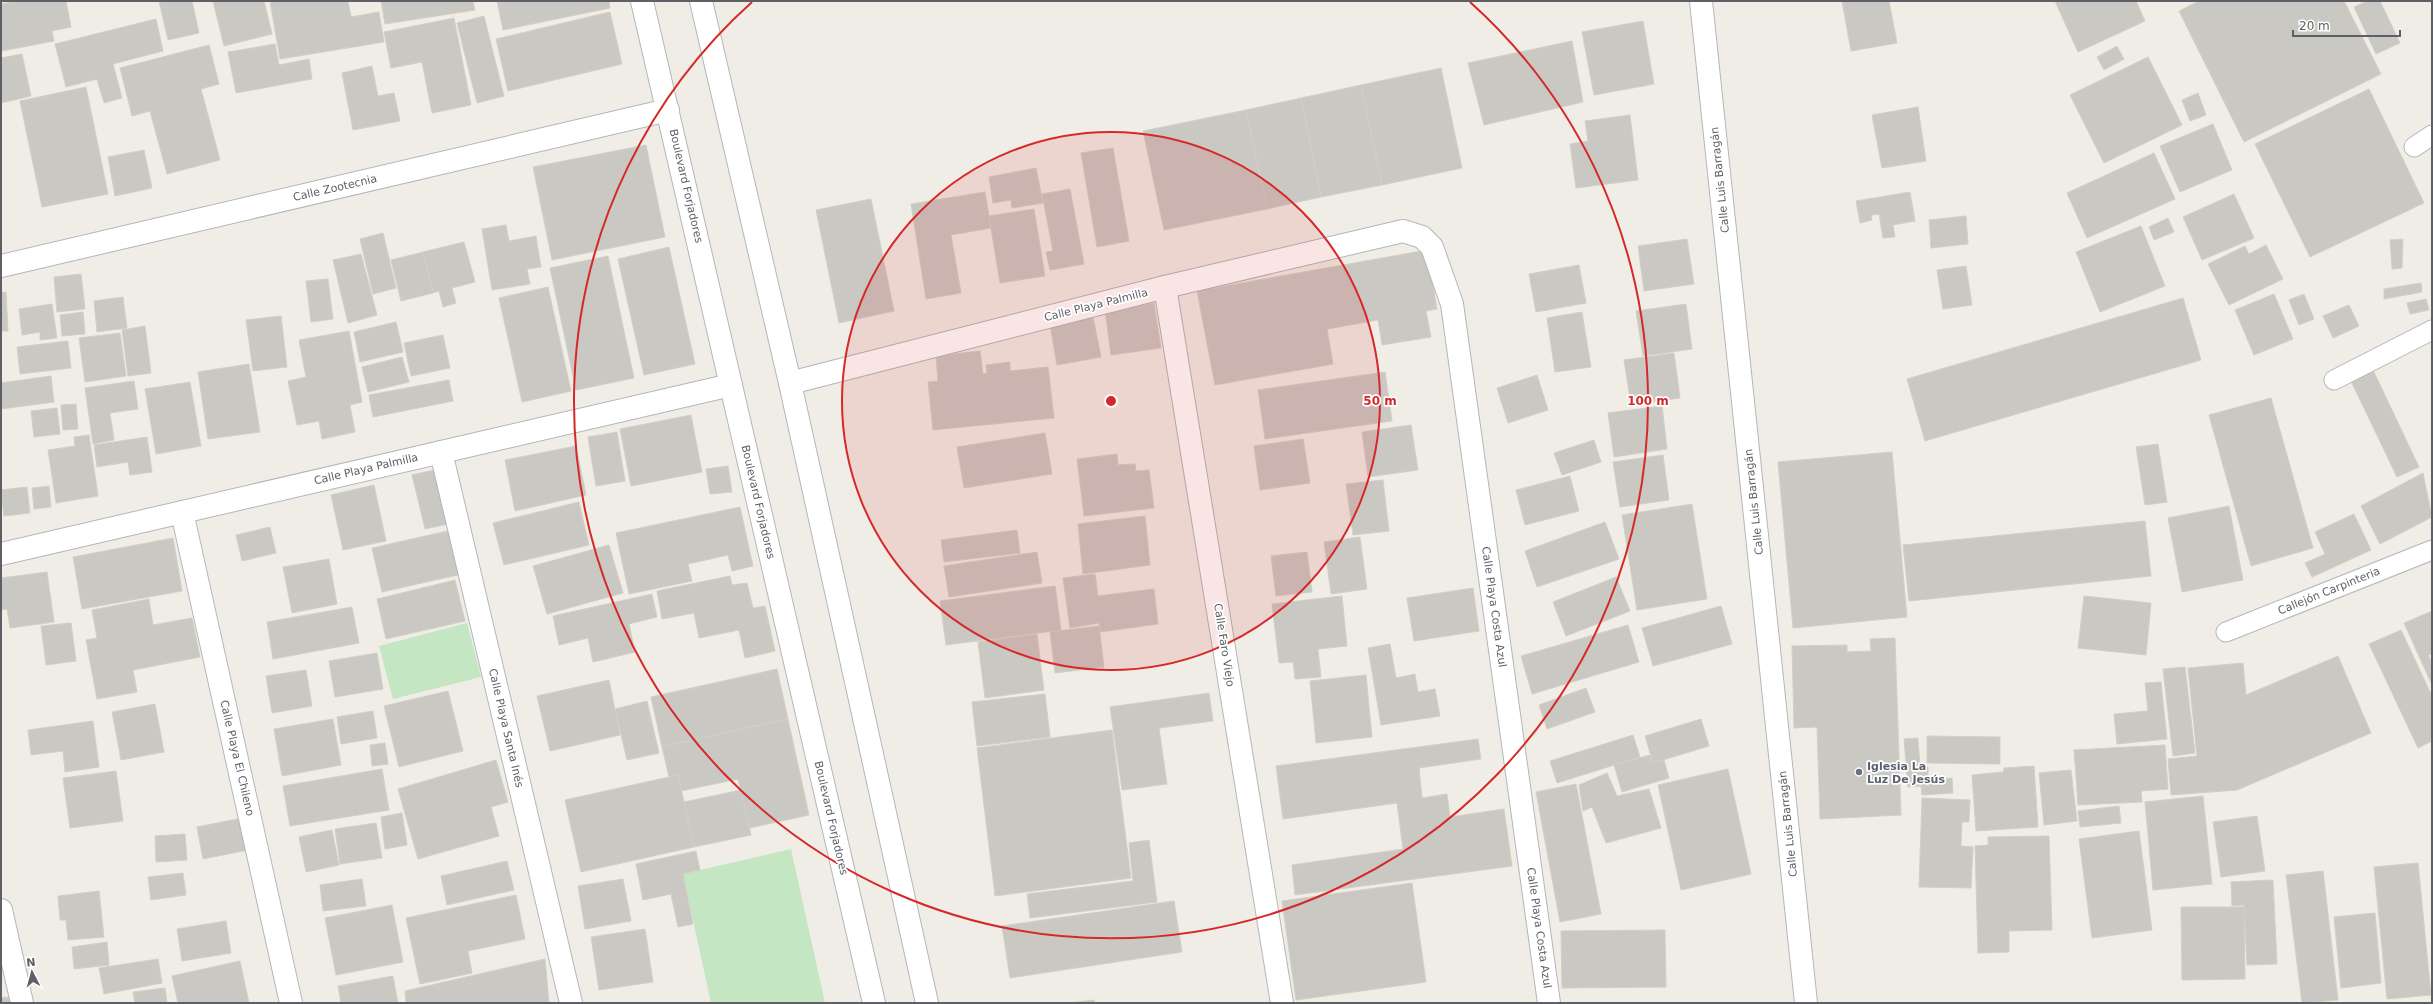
<svg xmlns="http://www.w3.org/2000/svg" width="2433" height="1004" font-family="'DejaVu Sans',sans-serif">
<style>
.green{fill:#c4e6c3}
.building{fill:#cac8c3;stroke:#d4cfc4}
.lines{fill:none;stroke-linecap:round;stroke-linejoin:round}
.service-casing{stroke:#b3b6ba;stroke-width:21}
.minor-casing{stroke:#b3b6ba;stroke-width:24}
.tertiary-casing{stroke:#b3b6ba;stroke-width:24}
.service{stroke:#fff;stroke-width:19}
.minor{stroke:#fff;stroke-width:22}
.tertiary{stroke:#fff;stroke-width:22}
.ring{fill:none;stroke:#d62828;stroke-width:2}
.worship-dot{fill:#6b7280;stroke:#fff;stroke-width:1.5}
.labels{text-anchor:middle;dominant-baseline:central;stroke-width:3.5;stroke-linejoin:round;paint-order:stroke}
.street-label{font-size:11px;fill:#5d6166;stroke:#fff}
.worship-label{font-size:11px;font-weight:bold;fill:#5b616d;stroke:#fff;text-anchor:start}
.centre{fill:#d62828;stroke:#fff;stroke-width:2}
.ring-label{font-size:12px;text-anchor:middle;font-weight:bold;fill:#d62828;stroke:#fff;stroke-width:3.5;stroke-linejoin:round;paint-order:stroke}
</style>
<rect width="100%" height="100%" fill="#efede6"/>
<g class="green">
<polygon points="467,623 481,677 393,699 379,646"/>
<polygon points="791,849 825,1003 711,1003 683,874"/>
</g>
<g class="building">
<polygon points="18,1 66,1 71,27 52,31 54,41 2,51 1,4"/>
<polygon points="159,1 192,1 199,33 168,40"/>
<polygon points="213,1 264,1 272,34 224,46"/>
<polygon points="270,1 348,1 351,17 379,12 384,42 280,59"/>
<polygon points="381,1 473,1 475,10 385,24"/>
<polygon points="497,1 609,1 610,8 503,30"/>
<polygon points="1842,1 1889,1 1897,43 1851,51"/>
<polygon points="2055,1 2136,1 2145,21 2078,52"/>
<polygon points="2199,1 2344,1 2381,74 2244,142 2179,11"/>
<polygon points="2367,1 2380,1 2400,43 2376,54 2354,7"/>
<polygon points="610,12 622,64 508,91 496,39"/>
<polygon points="484,16 504,96 477,103 457,23"/>
<polygon points="454,18 471,105 432,113 422,62 391,68 384,32"/>
<polygon points="156,19 163,51 113,64 122,98 104,103 97,79 66,87 55,44"/>
<polygon points="1643,21 1654,84 1594,95 1582,32"/>
<polygon points="1572,41 1583,102 1484,125 1468,63"/>
<polygon points="275,44 279,65 309,59 312,79 236,93 228,52"/>
<polygon points="209,45 219,84 201,89 220,160 167,174 150,111 132,116 120,68"/>
<polygon points="2117,46 2124,59 2104,70 2097,57"/>
<polygon points="22,54 31,96 1,103 1,58"/>
<polygon points="2148,57 2182,125 2104,163 2070,95"/>
<polygon points="372,66 378,96 394,93 400,121 353,130 342,73"/>
<polygon points="1441,68 1462,168 1382,185 1361,85"/>
<polygon points="1361,85 1382,185 1321,197 1301,98"/>
<polygon points="86,87 108,194 42,207 20,101"/>
<polygon points="2369,89 2424,203 2310,257 2255,144"/>
<polygon points="2198,93 2206,115 2190,121 2182,100"/>
<polygon points="1301,98 1321,197 1267,209 1246,110"/>
<polygon points="1918,107 1926,161 1882,168 1872,115"/>
<polygon points="1246,110 1267,209 1164,230 1143,131"/>
<polygon points="1630,115 1638,180 1576,188 1570,144 1588,141 1585,121"/>
<polygon points="2213,124 2232,170 2180,192 2160,146"/>
<polygon points="646,145 665,237 552,260 533,167"/>
<polygon points="1113,148 1129,241 1097,247 1081,153"/>
<polygon points="144,150 152,188 115,196 108,157"/>
<polygon points="2154,153 2175,199 2087,238 2067,193"/>
<polygon points="1036,168 1043,203 1012,208 1011,200 993,203 989,177"/>
<polygon points="1070,189 1084,264 1050,270 1046,252 1053,251 1042,194"/>
<polygon points="985,192 991,228 951,235 961,293 926,299 911,204"/>
<polygon points="1910,192 1915,221 1893,225 1895,237 1883,238 1879,214 1871,215 1872,220 1860,223 1856,201"/>
<polygon points="2234,194 2254,238 2202,260 2183,217"/>
<polygon points="871,199 894,311 839,323 816,210"/>
<polygon points="1034,209 1045,276 1000,283 989,216"/>
<polygon points="1966,216 1968,244 1931,248 1929,220"/>
<polygon points="2168,218 2174,232 2154,240 2149,227"/>
<polygon points="506,225 509,241 536,236 541,267 527,269 530,284 492,290 482,229"/>
<polygon points="2141,226 2165,286 2100,312 2076,252"/>
<polygon points="383,233 396,288 373,294 360,239"/>
<polygon points="1687,239 1694,284 1644,291 1638,246"/>
<polygon points="2403,239 2402,268 2392,269 2390,240"/>
<polygon points="464,242 475,282 452,288 456,303 443,307 439,291 433,293 423,252"/>
<polygon points="2266,245 2283,279 2229,305 2208,264 2245,246 2249,254"/>
<polygon points="669,247 695,364 644,375 618,259"/>
<polygon points="1427,250 1437,309 1426,311 1431,337 1382,345 1378,320 1327,329 1333,364 1215,385 1197,291"/>
<polygon points="423,252 433,293 401,301 391,260"/>
<polygon points="361,254 377,315 348,323 333,260"/>
<polygon points="608,256 634,378 576,390 550,268"/>
<polygon points="1579,265 1586,303 1536,312 1529,274"/>
<polygon points="1966,266 1972,305 1943,309 1937,270"/>
<polygon points="81,274 85,309 57,312 54,277"/>
<polygon points="328,279 333,319 311,322 306,281"/>
<polygon points="2421,283 2422,292 2384,299 2384,289"/>
<polygon points="548,287 571,391 522,402 499,298"/>
<polygon points="6,292 8,331 1,331 1,293"/>
<polygon points="2274,294 2293,339 2254,355 2235,310"/>
<polygon points="2304,294 2314,319 2299,325 2289,300"/>
<polygon points="123,297 127,328 97,332 94,301"/>
<polygon points="2183,298 2201,360 1925,441 1907,379"/>
<polygon points="2426,299 2429,310 2410,314 2407,303"/>
<polygon points="1154,303 1161,348 1111,355 1105,310"/>
<polygon points="52,304 57,338 40,340 40,332 22,335 19,309"/>
<polygon points="1686,304 1692,349 1643,356 1636,311"/>
<polygon points="2349,305 2359,326 2333,338 2323,316"/>
<polygon points="83,312 85,334 62,336 60,315"/>
<polygon points="1582,312 1591,367 1555,372 1547,318"/>
<polygon points="281,316 287,367 253,371 246,320"/>
<polygon points="1093,317 1101,357 1057,365 1050,325"/>
<polygon points="396,322 403,352 360,362 354,332"/>
<polygon points="145,326 151,373 128,376 122,330"/>
<polygon points="349,331 362,402 350,405 355,432 322,439 319,421 297,425 288,381 306,377 299,340"/>
<polygon points="120,333 126,376 85,382 79,338"/>
<polygon points="443,335 450,368 411,376 404,343"/>
<polygon points="68,341 71,368 20,374 17,347"/>
<polygon points="980,351 983,374 987,373 986,365 1010,362 1010,371 1048,367 1054,418 933,430 928,382 938,381 936,356"/>
<polygon points="1674,353 1680,398 1631,405 1624,360"/>
<polygon points="402,357 409,382 368,392 362,367"/>
<polygon points="249,364 260,432 208,439 198,372"/>
<polygon points="2373,370 2419,467 2397,477 2351,381"/>
<polygon points="1385,372 1392,421 1265,439 1258,390"/>
<polygon points="1537,375 1548,410 1508,423 1497,388"/>
<polygon points="51,376 54,402 1,409 1,383"/>
<polygon points="449,380 453,401 373,417 369,395"/>
<polygon points="134,381 138,409 110,413 114,440 93,444 85,388"/>
<polygon points="190,382 201,446 156,454 145,389"/>
<polygon points="2271,398 2313,548 2251,566 2209,415"/>
<polygon points="76,404 78,429 63,430 61,405"/>
<polygon points="1662,406 1667,449 1614,457 1608,413"/>
<polygon points="57,408 60,434 34,437 31,411"/>
<polygon points="691,415 702,472 631,486 620,429"/>
<polygon points="1411,425 1418,470 1368,477 1362,432"/>
<polygon points="617,432 625,481 596,486 588,437"/>
<polygon points="1045,433 1052,474 964,488 957,447"/>
<polygon points="89,435 98,496 56,503 48,450 75,446 74,437"/>
<polygon points="147,437 152,472 130,475 128,462 97,467 94,445"/>
<polygon points="1303,439 1310,483 1260,490 1254,446"/>
<polygon points="1594,440 1601,462 1562,475 1554,453"/>
<polygon points="2158,444 2167,502 2145,505 2136,447"/>
<polygon points="576,446 586,495 515,511 505,460"/>
<polygon points="1892,452 1907,617 1793,628 1778,462"/>
<polygon points="1117,454 1118,465 1135,464 1136,471 1149,470 1154,508 1084,516 1077,459"/>
<polygon points="1663,455 1669,500 1620,507 1613,462"/>
<polygon points="728,466 732,492 710,494 706,469"/>
<polygon points="439,469 452,523 425,529 412,475"/>
<polygon points="2423,473 2432,517 2380,544 2361,506"/>
<polygon points="1570,476 1579,511 1525,525 1516,490"/>
<polygon points="1383,480 1389,531 1353,535 1346,484"/>
<polygon points="374,485 386,541 343,550 331,495"/>
<polygon points="49,486 51,507 34,509 32,488"/>
<polygon points="27,487 30,513 4,516 1,490"/>
<polygon points="579,502 589,545 504,565 493,523"/>
<polygon points="1692,504 1707,599 1637,610 1622,515"/>
<polygon points="2229,506 2243,580 2182,592 2168,518"/>
<polygon points="740,507 753,566 732,571 728,555 688,564 692,581 629,594 616,533"/>
<polygon points="2354,514 2371,550 2312,577 2305,563 2325,554 2315,532"/>
<polygon points="1145,516 1150,565 1083,574 1078,524"/>
<polygon points="2145,521 2151,576 1909,601 1903,545"/>
<polygon points="1605,522 1619,559 1537,587 1525,551"/>
<polygon points="270,527 276,553 242,561 236,535"/>
<polygon points="452,530 462,574 382,592 372,548"/>
<polygon points="1017,530 1020,553 944,562 941,540"/>
<polygon points="1360,537 1367,589 1331,594 1324,542"/>
<polygon points="173,538 182,591 82,609 73,557"/>
<polygon points="609,545 623,593 547,614 533,566"/>
<polygon points="1037,552 1042,583 949,597 944,566"/>
<polygon points="1307,552 1312,592 1276,596 1271,556"/>
<polygon points="329,559 337,604 292,613 283,567"/>
<polygon points="47,572 54,622 10,628 7,609 1,610 1,578"/>
<polygon points="1095,574 1098,596 1154,589 1158,624 1100,632 1099,623 1070,628 1063,578"/>
<polygon points="730,576 732,585 747,583 753,608 765,606 775,651 745,658 739,630 699,638 694,613 662,619 657,591"/>
<polygon points="1616,577 1630,611 1566,636 1553,602"/>
<polygon points="455,580 465,621 386,639 377,599"/>
<polygon points="1055,586 1061,630 946,645 940,601"/>
<polygon points="1473,588 1479,631 1414,641 1407,598"/>
<polygon points="652,594 657,617 629,624 635,652 593,662 588,638 559,645 553,616"/>
<polygon points="1342,596 1347,646 1318,649 1321,677 1295,679 1293,662 1279,663 1272,604"/>
<polygon points="2084,596 2151,603 2146,655 2078,648"/>
<polygon points="149,599 153,625 192,618 200,657 133,670 137,692 97,699 86,640 97,638 92,610"/>
<polygon points="1721,606 1732,644 1653,666 1642,628"/>
<polygon points="352,607 359,643 273,659 267,622"/>
<polygon points="2432,611 2432,654 2428,655 2432,663 2432,685 2404,623"/>
<polygon points="71,623 76,661 46,665 41,626"/>
<polygon points="1628,625 1639,662 1532,694 1521,656"/>
<polygon points="1099,626 1104,667 1055,673 1050,632"/>
<polygon points="2401,630 2432,696 2432,741 2418,748 2369,644"/>
<polygon points="1037,634 1044,690 985,698 978,642"/>
<polygon points="1895,638 1901,815 1820,819 1817,727 1794,728 1792,646 1847,645 1847,652 1871,651 1870,639"/>
<polygon points="1390,644 1396,678 1415,674 1418,692 1435,689 1440,716 1381,725 1368,648"/>
<polygon points="377,653 383,689 335,697 329,661"/>
<polygon points="2338,656 2371,733 2237,790 2171,795 2168,759 2197,756 2188,668 2243,663 2246,695"/>
<polygon points="2185,667 2195,753 2173,756 2163,669"/>
<polygon points="777,669 788,719 662,747 651,697"/>
<polygon points="306,670 312,706 272,713 266,676"/>
<polygon points="1366,675 1372,737 1316,743 1310,681"/>
<polygon points="609,680 620,735 550,751 537,696"/>
<polygon points="2161,682 2167,739 2117,744 2114,714 2148,711 2145,683"/>
<polygon points="1586,688 1595,712 1547,729 1539,705"/>
<polygon points="448,691 463,751 399,767 384,706"/>
<polygon points="1209,693 1213,721 1159,728 1167,784 1122,790 1110,707"/>
<polygon points="1045,694 1050,737 977,746 972,702"/>
<polygon points="647,701 659,753 627,760 615,709"/>
<polygon points="155,704 164,752 121,760 112,712"/>
<polygon points="373,711 377,738 341,744 337,717"/>
<polygon points="333,719 341,765 282,776 274,729"/>
<polygon points="788,719 809,815 750,828 738,779 681,791 678,775 669,777 662,747"/>
<polygon points="1701,719 1709,746 1653,763 1645,736"/>
<polygon points="93,721 99,767 65,772 63,751 31,755 28,730"/>
<polygon points="1112,730 1131,878 995,896 977,748"/>
<polygon points="1633,735 1640,757 1557,783 1550,761"/>
<polygon points="1927,736 2000,737 2000,764 1927,763"/>
<polygon points="1918,738 1920,767 1928,767 1928,780 1952,778 1953,793 1922,795 1921,786 1908,787 1904,739"/>
<polygon points="1478,739 1481,759 1419,768 1422,798 1447,794 1450,817 1504,809 1512,866 1295,895 1292,865 1403,849 1397,803 1283,819 1276,766"/>
<polygon points="385,743 388,764 372,766 370,745"/>
<polygon points="2165,745 2168,789 2141,791 2142,802 2078,805 2074,750"/>
<polygon points="1650,755 1653,763 1664,760 1669,778 1622,792 1614,765"/>
<polygon points="496,760 508,802 491,807 499,836 418,859 398,789"/>
<polygon points="2034,766 2038,827 1976,831 1972,775 2003,772 2004,768"/>
<polygon points="382,769 389,810 290,826 283,786"/>
<polygon points="1728,769 1751,874 1681,890 1658,785"/>
<polygon points="2071,770 2077,821 2044,825 2039,773"/>
<polygon points="116,771 123,821 70,828 63,778"/>
<polygon points="1607,773 1617,796 1649,789 1661,828 1606,843 1592,807 1583,811 1579,785"/>
<polygon points="678,775 694,847 581,872 565,800"/>
<polygon points="1576,784 1601,914 1560,922 1536,792"/>
<polygon points="741,790 751,835 694,847 684,802"/>
<polygon points="2203,796 2212,884 2153,890 2145,802"/>
<polygon points="1922,798 1970,800 1969,822 1962,822 1961,846 1973,847 1971,888 1919,887"/>
<polygon points="2119,806 2121,823 2080,827 2078,811"/>
<polygon points="402,813 407,845 385,849 381,817"/>
<polygon points="2257,816 2265,871 2221,877 2213,822"/>
<polygon points="242,818 248,850 203,859 197,827"/>
<polygon points="376,823 382,858 340,864 335,829"/>
<polygon points="332,830 339,865 306,872 299,837"/>
<polygon points="2139,831 2152,930 2092,938 2079,839"/>
<polygon points="185,834 187,860 156,862 155,836"/>
<polygon points="2049,836 2052,930 2009,931 2009,952 1978,953 1975,846 1988,845 1988,837"/>
<polygon points="1149,840 1157,902 1030,918 1027,894 1133,881 1129,843"/>
<polygon points="696,851 700,870 683,874 693,924 678,927 671,894 643,900 636,864"/>
<polygon points="507,861 514,890 447,905 441,876"/>
<polygon points="2418,863 2431,995 2387,999 2374,867"/>
<polygon points="2323,871 2338,1000 2302,1003 2286,875"/>
<polygon points="183,873 186,895 151,900 148,877"/>
<polygon points="362,879 366,906 323,911 320,885"/>
<polygon points="623,879 631,921 585,929 578,886"/>
<polygon points="2273,880 2277,964 2247,965 2244,905 2232,906 2231,882"/>
<polygon points="1412,883 1426,982 1296,1000 1282,901"/>
<polygon points="99,891 104,937 68,940 66,920 60,920 58,896"/>
<polygon points="516,895 525,939 468,951 472,973 420,984 406,918"/>
<polygon points="1174,901 1182,952 1010,978 1002,926"/>
<polygon points="392,905 403,962 336,975 325,918"/>
<polygon points="2181,907 2244,907 2245,979 2182,980"/>
<polygon points="2375,913 2381,983 2341,988 2334,917"/>
<polygon points="226,921 231,953 182,961 177,929"/>
<polygon points="645,929 653,982 599,990 591,937"/>
<polygon points="1665,930 1666,987 1562,988 1561,931"/>
<polygon points="107,942 109,965 74,969 72,947"/>
<polygon points="158,959 162,983 104,994 99,968"/>
<polygon points="545,959 549,1003 406,1003 405,991"/>
<polygon points="240,961 249,1003 178,1003 172,976"/>
<polygon points="393,976 398,1003 341,1003 338,986"/>
<polygon points="165,988 167,1003 135,1003 133,992"/>
<polygon points="10,997 11,1003 1,1003 1,998"/>
<polygon points="1094,1000 1095,1003 1069,1003"/>
</g>
<g class="lines">
<defs>
<g id="service">
<polyline points="2414,147 2432,135"/>
<polyline points="2334,380 2432,330"/>
<polyline points="2226,632 2432,550"/>
</g>
<g id="minor">
<polyline points="1701,1 1806,1003"/>
<polyline points="1,266 668,110"/>
<polyline points="1165,287 1282,1003"/>
<polyline points="790,383 1165,287 1403,231 1422,237 1432,247 1452,304 1549,1003"/>
<polyline points="441,452 571,1003"/>
<polyline points="182,512 291,1003"/>
<polyline points="1,554 731,385"/>
<polyline points="1,910 22,1003"/>
</g>
<g id="tertiary">
<polyline points="642,1 874,1003"/>
<polyline points="701,1 790,383 927,1003"/>
</g>
</defs>
<use href="#service" class="service-casing"/>
<use href="#minor" class="minor-casing"/>
<use href="#tertiary" class="tertiary-casing"/>
<use href="#service" class="service"/>
<use href="#minor" class="minor"/>
<use href="#tertiary" class="tertiary"/>
</g>
<circle cx="1111" cy="401" r="269" fill="#d62828" fill-opacity=".12"/>
<g class="ring">
<circle cx="1111" cy="401" r="269"/>
<path d="M1470 2A537 537 0 1 1 752 2"/>
</g>
<circle class="worship-dot" cx="1859" cy="772" r="4"/>
<g class="labels">
<g class="street-label">
<text transform="translate(1720 180) rotate(-96)">Calle Luis Barragán</text>
<text transform="translate(686 186) rotate(77)">Boulevard Forjadores</text>
<text transform="translate(335 188) rotate(-13)">Calle Zootecnia</text>
<text transform="translate(1096 305) rotate(-14)">Calle Playa Palmilla</text>
<text transform="translate(366 469) rotate(-13)">Calle Playa Palmilla</text>
<text transform="translate(758 502) rotate(77)">Boulevard Forjadores</text>
<text transform="translate(1754 502) rotate(-96)">Calle Luis Barragán</text>
<text transform="translate(2329 591) rotate(-22)">Callejón Carpinteria</text>
<text transform="translate(1494 607) rotate(82)">Calle Playa Costa Azul</text>
<text transform="translate(1224 645) rotate(81)">Calle Faro Viejo</text>
<text transform="translate(506 728) rotate(77)">Calle Playa Santa Inés</text>
<text transform="translate(237 758) rotate(77)">Calle Playa El Chileno</text>
<text transform="translate(831 818) rotate(77)">Boulevard Forjadores</text>
<text transform="translate(1788 824) rotate(-96)">Calle Luis Barragán</text>
<text transform="translate(1539 928) rotate(82)">Calle Playa Costa Azul</text>
</g>
<g class="worship-label">
<text x="1867" y="766">Iglesia La<tspan x="1867" dy="13">Luz De Jesús</tspan></text>
</g>
</g>
<circle cx="1111" cy="401" r="6" class="centre"/>
<g class="ring-label">
<text x="1380" y="405">50 m</text>
<text x="1648" y="405">100 m</text>
</g>
<rect width="2433" height="1004" fill="none" stroke="#5d6166" stroke-width="4"/>
<g transform="translate(32 972) rotate(354)" stroke="#ffffff" stroke-width="3" paint-order="stroke">
<path d="M0-3L7 15L0 10L-7 15Z" fill="#5d6166"/>
<text y="-6" font-size="11" font-weight="bold" text-anchor="middle" fill="#5d6166">N</text>
</g>
<path d="M2293 30v6h107v-6" fill="none" stroke="#5d6166" stroke-width="2"/>
<text x="2299" y="30" font-size="12" fill="#5d6166" stroke="#ffffff" stroke-width="3" paint-order="stroke">20 m</text>
</svg>
